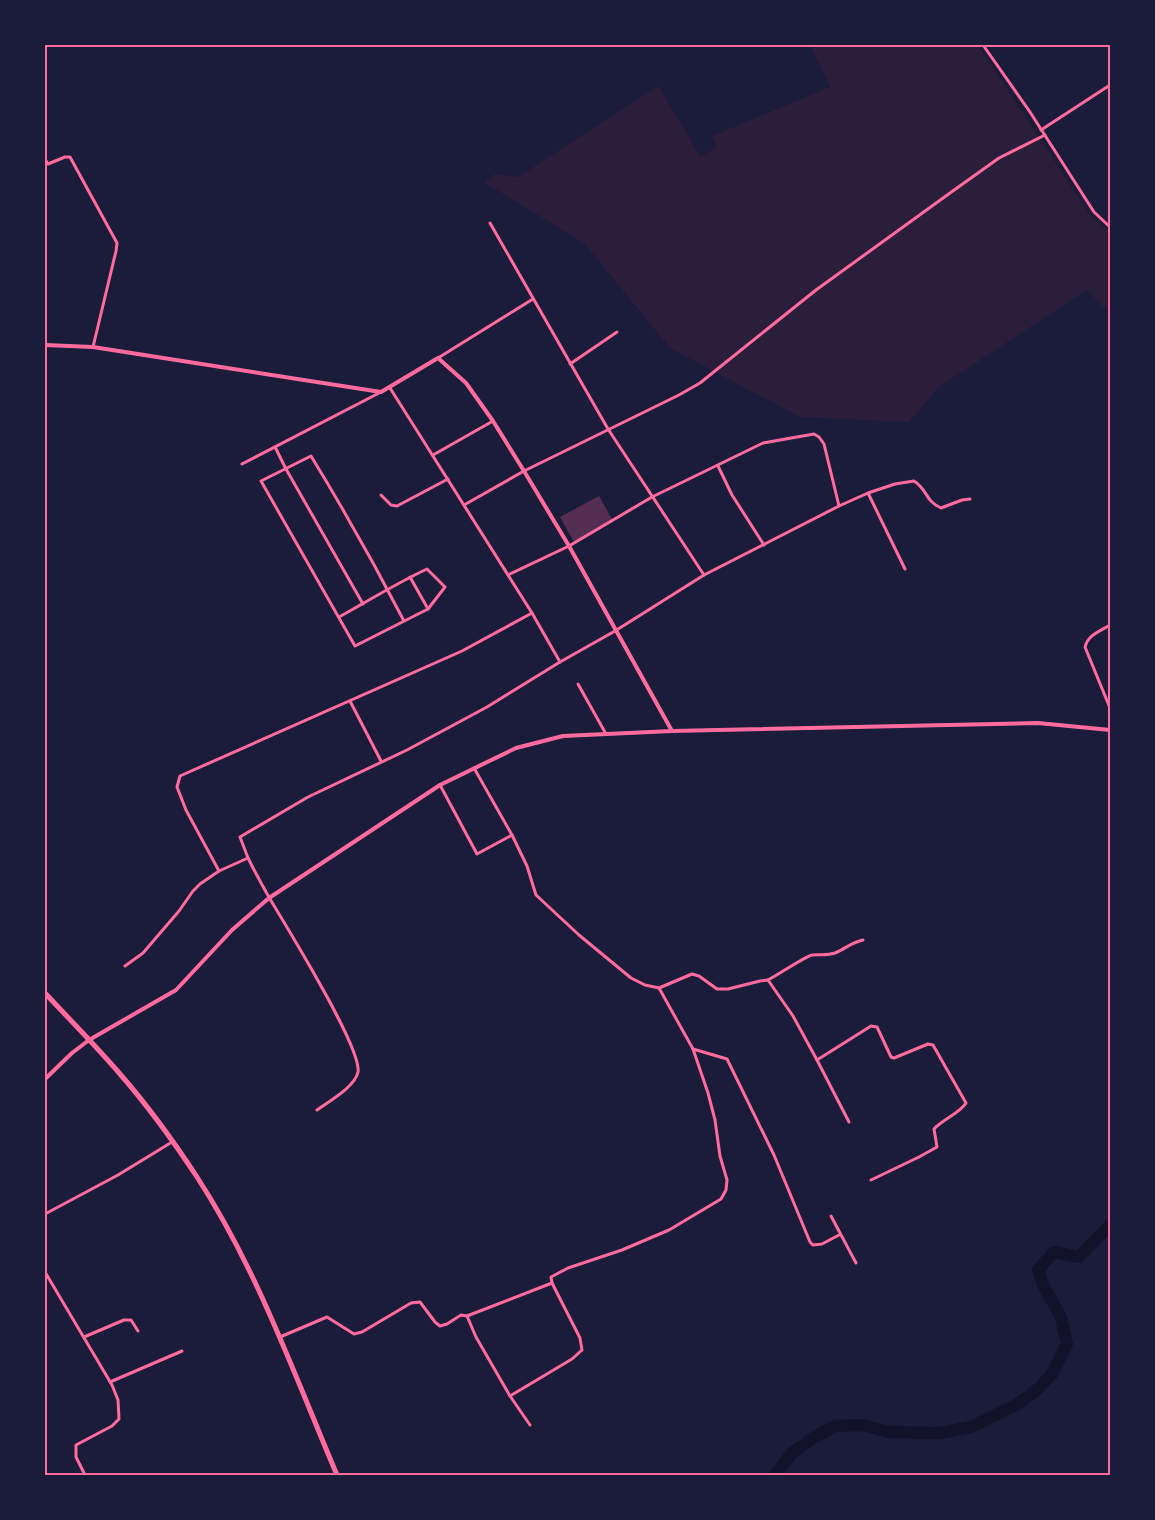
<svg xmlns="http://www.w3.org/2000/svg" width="1155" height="1520" font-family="'IBM Plex Sans',sans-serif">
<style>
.green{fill:#2a1e3b}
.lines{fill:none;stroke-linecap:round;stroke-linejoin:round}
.river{stroke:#12122b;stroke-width:12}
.building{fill:#542f53}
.minor{stroke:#ff6b9d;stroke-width:3}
.tertiary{stroke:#ff6b9d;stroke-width:4}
.primary{stroke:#ff6b9d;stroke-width:5}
.neatline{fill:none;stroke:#ff6b9d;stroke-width:2}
</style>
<rect width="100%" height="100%" fill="#1b1b3a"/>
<polygon class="green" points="810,45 978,45 1089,213 1110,233 1110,307 1103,307 1087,290 939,387 909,422 800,417 670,348 584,243 485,183 495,174 518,177 658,86 701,157 716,147 712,136 830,87"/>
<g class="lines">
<polyline class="river" points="775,1475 792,1453 813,1438 835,1426 862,1425 889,1432 940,1433 971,1427 1016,1405 1037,1390 1052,1374 1067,1344 1061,1317 1044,1287 1038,1270 1054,1252 1079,1257 1110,1225"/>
</g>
<polygon class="building" points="599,496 613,521 574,542 560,517"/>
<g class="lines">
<g class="minor">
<polyline points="983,45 1030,112 1094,212 1110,227"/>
<polyline points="45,46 46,45"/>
<polyline points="1041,130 1110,85"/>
<polyline points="45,159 48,164 65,157 70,157 117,243 116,251 93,347"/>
<polyline points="490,223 608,429 704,575"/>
<polyline points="438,358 533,299"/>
<polyline points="570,364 617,332"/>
<polyline points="390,388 532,613 560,662"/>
<polyline points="275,447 286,469 363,604"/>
<polyline points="433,455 493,421"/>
<polyline points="242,464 381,392"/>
<polyline points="718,466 732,495 764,545"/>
<polyline points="868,493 905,569"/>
<polyline points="381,495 391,505 397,506 448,479"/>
<polyline points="464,505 524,471 679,395 700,383 816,290 950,193 999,158 1045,135"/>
<polyline points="508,575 569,546 652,497 763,443 814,434 819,437 824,444 839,506"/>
<polyline points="410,577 428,609"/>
<path d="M339,617C368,601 397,583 427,569L445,587L428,609L355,646L261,481L311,456C344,510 375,565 404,621"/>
<path d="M1110,625C1100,631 1088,635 1085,647L1110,708"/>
<polyline points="578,684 606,734"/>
<polyline points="350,701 381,761"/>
<path d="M474,768L512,835L527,866L536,895L579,935L631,978L645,985L659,988L692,974L699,976L717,989H728L760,981L768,980L793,1016L817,1060L871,1026L877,1027L891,1057L894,1058L928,1044L933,1045L966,1103C960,1113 942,1120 934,1129L937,1147L919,1157L871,1180"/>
<polyline points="440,785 477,854 512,835"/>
<path d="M248,858C255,872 262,885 270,899C286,926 362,1048 358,1072C355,1087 329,1101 317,1110"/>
<polyline points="219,871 186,810 177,787 180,776 462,651 532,613"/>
<path d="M125,966L143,953L179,911L193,891L200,884L219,871L248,858L240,837L308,797L407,750L487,707L560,662L615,631L704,575L839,506L868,493L895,484L914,481C928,490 925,501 941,508L962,500L970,499"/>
<path d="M768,980C776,976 806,956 812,955C820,954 826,956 835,953C845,949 852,942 863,940"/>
<polyline points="693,1049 727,1059 774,1155 810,1242 813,1245 822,1244 839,1235"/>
<polyline points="817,1060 849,1122"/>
<polyline points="45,1214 118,1175 172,1142"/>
<polyline points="831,1216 856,1263"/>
<polyline points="45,1272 112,1385 118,1400 119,1419 112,1426 76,1445 76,1457 85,1475"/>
<polyline points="467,1316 552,1283"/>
<polyline points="84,1337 124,1320 131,1320 138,1331"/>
<polyline points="280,1337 327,1317 354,1334 362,1332 411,1303 420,1302 435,1322 440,1326 447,1324 461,1315 467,1316 476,1337 510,1396"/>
<polyline points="110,1382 182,1351"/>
<polyline points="530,1425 510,1396 572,1359 582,1350 580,1338 552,1283 551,1277 568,1268 622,1250 669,1230 721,1199 726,1190 727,1180 720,1156 715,1120 708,1093 693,1049 659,988"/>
</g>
<g class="tertiary">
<polyline points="45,345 93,347 381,392 438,358 466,383 493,421 524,471 569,546 672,731"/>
<polyline points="45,1079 72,1053 89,1040 176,990 232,930 269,898 440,785 516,748 563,736 672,731 1038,723 1110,730"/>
</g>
<path class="primary" d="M45,993C70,1020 96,1046 120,1074C148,1106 174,1142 197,1177C257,1269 294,1374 337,1475"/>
</g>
<rect width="1155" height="1520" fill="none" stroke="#1b1b3a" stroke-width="92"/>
<rect x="46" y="46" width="1063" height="1428" class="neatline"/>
</svg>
